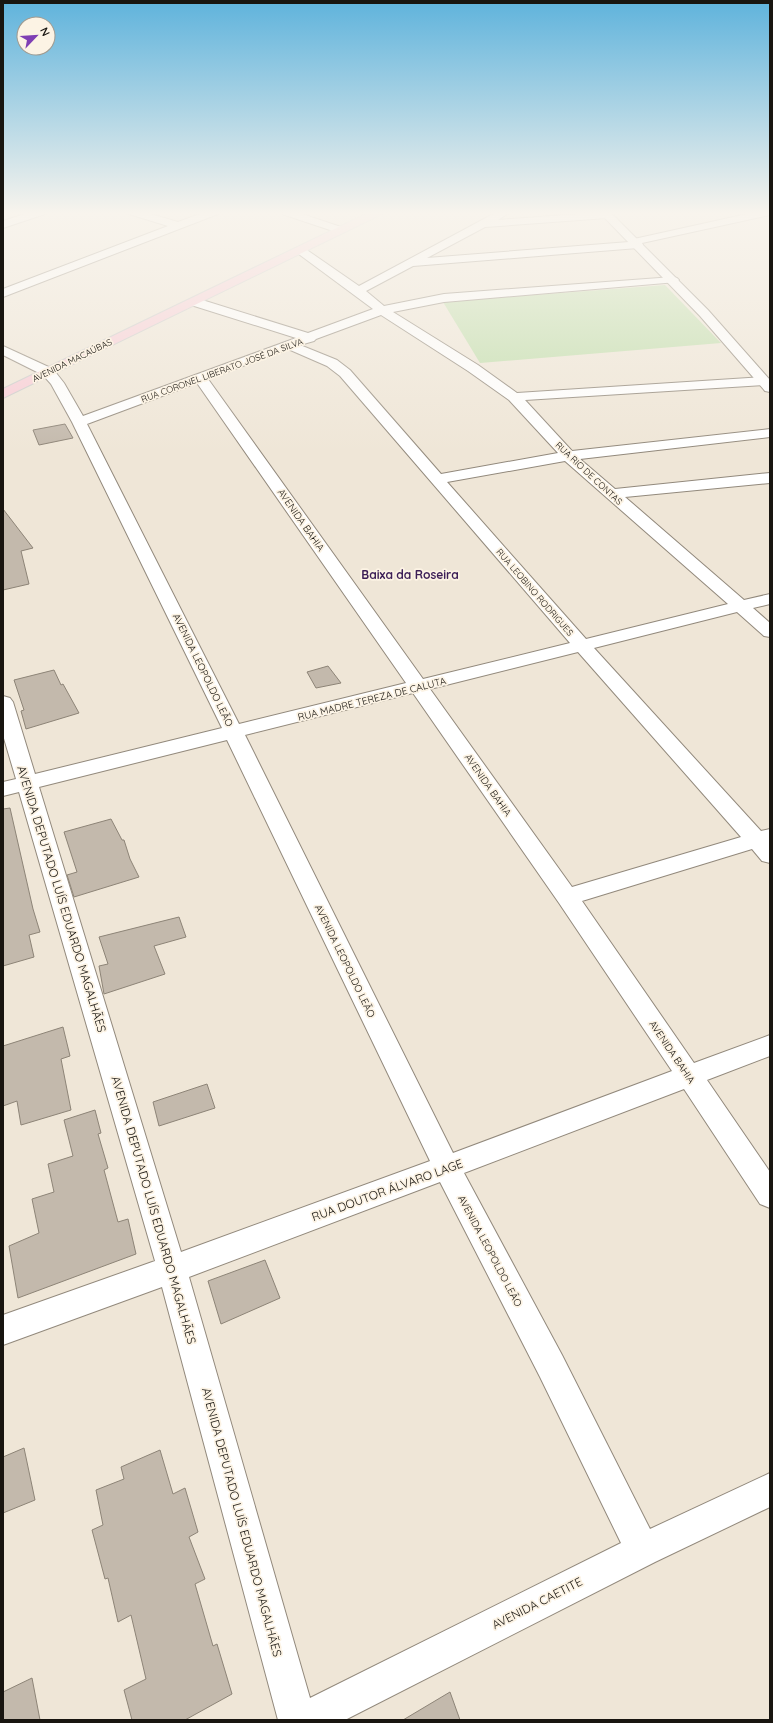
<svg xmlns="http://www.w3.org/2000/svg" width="773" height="1723" font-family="Quicksand,sans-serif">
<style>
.green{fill:#c2dead}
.building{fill:#c3b9ac;stroke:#8d8477}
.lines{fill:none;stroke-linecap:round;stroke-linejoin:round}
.minor-casing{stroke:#92897c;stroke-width:2}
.tertiary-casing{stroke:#92897c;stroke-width:2}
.primary-casing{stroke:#ccccca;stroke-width:2}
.minor{fill:#fff;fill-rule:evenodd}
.tertiary{fill:#fff;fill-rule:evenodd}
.primary{fill:#f8cdd6;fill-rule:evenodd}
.labels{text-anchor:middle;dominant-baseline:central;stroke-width:3.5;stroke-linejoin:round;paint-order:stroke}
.far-street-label{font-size:9px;fill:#181510;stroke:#fcf3e4}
.street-label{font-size:10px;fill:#181510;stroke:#fcf3e4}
.far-district-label{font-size:12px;font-weight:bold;fill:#3c1e56;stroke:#fcf3e4}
.near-street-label{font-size:12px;fill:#181510;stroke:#fcf3e4}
</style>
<rect width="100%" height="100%" fill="#efe6d7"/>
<polygon class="green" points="665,285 721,343 480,363 443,302"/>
<g class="building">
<polygon points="65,424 73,438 39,445 33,430"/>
<polygon points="3,509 33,548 21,551 29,584 3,590"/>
<polygon points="328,666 341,683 316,688 307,672"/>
<polygon points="54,670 61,685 63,684 79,713 26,729 21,711 24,710 14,680"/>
<polygon points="10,808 33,909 40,932 29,935 34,957 3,966 3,809"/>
<polygon points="111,819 122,840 124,840 130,859 139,877 74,897 67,875 77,872 64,832"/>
<polygon points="179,917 186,937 154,946 165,974 104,994 99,966 108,964 99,937"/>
<polygon points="63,1027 70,1056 61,1059 71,1110 21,1125 17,1101 3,1106 3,1046"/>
<polygon points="207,1084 215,1108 159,1126 153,1102"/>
<polygon points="95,1110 101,1133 98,1134 108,1168 104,1170 118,1222 128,1219 136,1254 18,1298 9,1246 39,1233 32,1199 54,1192 48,1164 73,1156 64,1120"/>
<polygon points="265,1260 280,1298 221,1324 208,1281"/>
<polygon points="24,1448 35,1500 3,1513 3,1457"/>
<polygon points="160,1450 173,1494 185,1488 198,1532 189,1537 205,1579 195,1584 213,1646 217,1644 232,1694 185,1720 132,1720 124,1690 146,1679 131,1615 118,1622 108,1578 105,1579 92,1530 103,1525 96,1490 124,1479 121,1467"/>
<polygon points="32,1678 40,1720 3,1720 3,1692"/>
<polygon points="450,1692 460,1720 403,1720"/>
</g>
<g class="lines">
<defs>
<g id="minor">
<polygon points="31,212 46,212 45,214 3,228 3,221"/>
<polygon points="128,212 144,212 178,222 205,212 219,212 218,214 3,297 3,289 168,226 129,214"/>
<polygon points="281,212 296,212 344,228 345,230 340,233 336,232 282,214"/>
<path d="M497,212H510L498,220L606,212L611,213L612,215L607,218L485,227L427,258L629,242L630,240L634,239L756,212H770V215L642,243L643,245L642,247L638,248L413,266L366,291L384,306L444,294L673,277L677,278L679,280L677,282L444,302L393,312L478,365L517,393L764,377L770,380L769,384L764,385L525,400L572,451L770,429V437L580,459L615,489L770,473V483L625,497L744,600L770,594V604L753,608L770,623V637L764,636L737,612L594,648L761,831L770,829V863L762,861L752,849L582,901L694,1063L770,1035V1056L707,1080L770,1172V1208L760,1204L684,1089L464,1173L562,1355L650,1529L770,1473V1507L655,1562L345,1720H278L162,1287L3,1345V1315L155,1261L19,792L3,796V782L16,779L3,735V696L10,698L13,702L35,774L222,728L72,422L51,384L43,375L3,355V346L53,369L64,383L83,416L296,338L191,305L189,302L191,299H199L308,333L373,309L296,252L294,250L296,248H304L359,286ZM381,315L468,371L509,400L558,453L441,474L350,370L337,360L300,345L314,341L316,339ZM288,349L327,366L340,376L570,643L423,679L208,379ZM197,383L406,683L239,724L87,424ZM565,461L728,604L586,639L447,482ZM578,652L741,837L572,887L430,689ZM413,693L559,903L672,1071L453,1153L245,735ZM227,740L430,1161L181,1252L39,787ZM440,1182L540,1377L621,1543L310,1698L189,1277Z"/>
</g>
<polygon id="tertiary" points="599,212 610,212 708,310 770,380 770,392 765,391 700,316"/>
<polygon id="primary" points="370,212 383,212 382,214 3,398 3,389"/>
</defs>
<use href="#minor" class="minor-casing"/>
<use href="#tertiary" class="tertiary-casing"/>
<use href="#primary" class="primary-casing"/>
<use href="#minor" class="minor"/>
<use href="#tertiary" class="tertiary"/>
<use href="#primary" class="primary"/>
</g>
<linearGradient id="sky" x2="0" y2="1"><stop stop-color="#5fb3dc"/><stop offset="0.47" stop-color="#f8f4ed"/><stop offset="1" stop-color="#f8f4ed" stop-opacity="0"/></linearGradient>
<rect width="773" height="453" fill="url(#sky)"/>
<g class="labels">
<g class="far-street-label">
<text transform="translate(72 360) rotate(-26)">AVENIDA MACAÚBAS</text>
<text transform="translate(222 370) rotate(-20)">RUA CORONEL LIBERATO JOSÉ DA SILVA</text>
<text transform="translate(589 473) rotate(43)">RUA RIO DE CONTAS</text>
<text transform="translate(535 592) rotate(49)">RUA LEOBINO RODRIGUES</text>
</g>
<g class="street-label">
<text transform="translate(301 520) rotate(55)">AVENIDA BAHIA</text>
<text transform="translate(203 670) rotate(64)">AVENIDA LEOPOLDO LEÃO</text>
<text transform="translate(372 699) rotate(-14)">RUA MADRE TEREZA DE CALUTA</text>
<text transform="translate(488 785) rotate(55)">AVENIDA BAHIA</text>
<text transform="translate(345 961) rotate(64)">AVENIDA LEOPOLDO LEÃO</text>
<text transform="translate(672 1052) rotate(56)">AVENIDA BAHIA</text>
<text transform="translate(490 1251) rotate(62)">AVENIDA LEOPOLDO LEÃO</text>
</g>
<g class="far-district-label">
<text x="410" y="574">Baixa da Roseira</text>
</g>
<g class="near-street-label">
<text transform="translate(62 899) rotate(73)">AVENIDA DEPUTADO LUÍS EDUARDO MAGALHÃES</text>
<text transform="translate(387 1190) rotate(-20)">RUA DOUTOR ÁLVARO LAGE</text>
<text transform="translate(154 1210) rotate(74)">AVENIDA DEPUTADO LUÍS EDUARDO MAGALHÃES</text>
<text transform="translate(242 1522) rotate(75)">AVENIDA DEPUTADO LUÍS EDUARDO MAGALHÃES</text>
<text transform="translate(537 1603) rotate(-27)">AVENIDA CAETITE</text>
</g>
</g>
<rect width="773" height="1723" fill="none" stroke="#181510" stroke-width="8"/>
<g transform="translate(36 36) rotate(65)"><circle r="19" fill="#fcf3e4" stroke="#a19a8f"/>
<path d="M0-3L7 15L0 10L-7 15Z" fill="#7f3fb4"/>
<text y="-6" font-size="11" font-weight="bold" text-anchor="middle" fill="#181510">N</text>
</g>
</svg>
